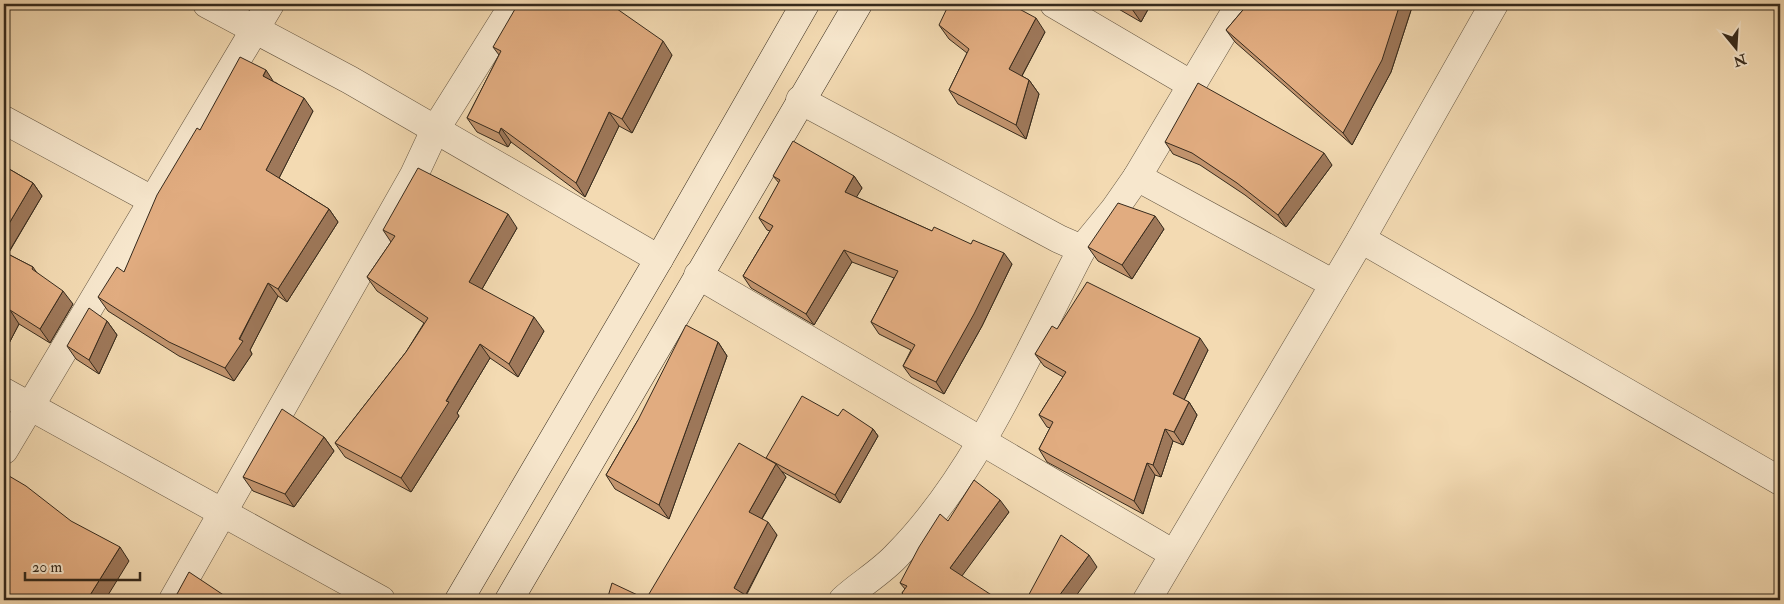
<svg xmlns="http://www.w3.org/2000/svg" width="1784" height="604" font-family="'IM FELL Double Pica',serif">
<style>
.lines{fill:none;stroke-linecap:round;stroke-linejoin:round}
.street-casing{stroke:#655642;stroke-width:29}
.secondary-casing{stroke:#362a1c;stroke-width:29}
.street{stroke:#f7e7cd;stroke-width:28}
.secondary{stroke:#f7e7cd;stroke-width:28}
.wall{fill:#c2946e;stroke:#362a1c}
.shaded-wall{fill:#9e785a;stroke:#362a1c}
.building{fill:#e1ac80;stroke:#362a1c}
</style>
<rect width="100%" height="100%" fill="#f3dab2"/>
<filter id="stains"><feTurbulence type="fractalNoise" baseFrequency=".004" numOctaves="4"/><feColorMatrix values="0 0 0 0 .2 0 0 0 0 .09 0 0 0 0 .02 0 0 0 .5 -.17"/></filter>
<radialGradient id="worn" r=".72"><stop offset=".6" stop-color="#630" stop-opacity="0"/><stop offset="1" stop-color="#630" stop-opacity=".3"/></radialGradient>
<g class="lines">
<defs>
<g id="street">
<polyline points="207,4 350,80 659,259"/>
<polyline points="1054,4 1192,85"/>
<polyline points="800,100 1059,239 1082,249 1114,210 1137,177 1334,284"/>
<polyline points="4,120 152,200"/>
<polyline points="1137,177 1240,4"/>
<polyline points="1361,239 1780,481"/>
<polyline points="698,275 1174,554"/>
<polyline points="4,392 381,600"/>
<polyline points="4,450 270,4"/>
<polyline points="173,600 414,175 435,130 514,4"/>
<path d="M843,600C860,584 882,572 898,554C977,474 1030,348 1082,249"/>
<polyline points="1147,600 1361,239 1494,4"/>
</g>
<g id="secondary">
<polyline points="459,600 659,259 805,4"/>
<polyline points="509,600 858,4"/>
</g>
</defs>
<use href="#street" class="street-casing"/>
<use href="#secondary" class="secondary-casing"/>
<use href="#street" class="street"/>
<use href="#secondary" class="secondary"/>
</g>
<g class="wall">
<polygon points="1110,4 1151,4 1141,22"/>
<polygon points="1248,4 1413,4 1391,72 1352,145 1235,42 1226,30"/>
<polygon points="939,25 1045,32 1022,76 1029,80 1039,94 1026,139 958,104 949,90 967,53 949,39"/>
<polygon points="493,47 672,55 632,133 619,126 585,197 511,142 508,147 477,132 467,118 499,55"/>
<polygon points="275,82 313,111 279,178 329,209 338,222 287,302 278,296 250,350 252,354 234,381 179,356 108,311 98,297 124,272 200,130"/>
<polygon points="1165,142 1332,165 1286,227 1245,195 1200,165 1173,154"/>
<polygon points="4,166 33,183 42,196 8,254 33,267 37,273 73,304 50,343 19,324 6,349 4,348"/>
<polygon points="773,176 854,176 862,188 856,197 932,231 1012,264 982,326 944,394 911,377 903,366 911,350 879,334 871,322 894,278 852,262 814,325 751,288 743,276 770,231 767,230 759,218 779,183"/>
<polygon points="517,228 482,289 544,331 518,377 490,358 457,413 459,416 411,492 345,457 335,443 406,352 424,323 377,291 367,277 391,242 383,230"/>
<polygon points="1164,229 1132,279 1098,261 1088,247"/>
<polygon points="107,321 117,335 99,374 76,359 67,346"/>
<polygon points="1057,329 1208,350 1184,400 1189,402 1197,415 1183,445 1173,441 1161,477 1155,475 1143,514 1047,462 1039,449 1050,428 1047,427 1039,415 1063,377 1044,366 1035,354"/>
<polygon points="718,342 727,356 669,519 615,489 606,475 638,420"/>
<polygon points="838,416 873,429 878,436 840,503 781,471 786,477 762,519 777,535 746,596 749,600 607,600 646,599 766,458"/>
<polygon points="324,437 334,451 294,507 253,491 243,477"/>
<polygon points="1009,512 962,575 904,597 902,593 905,589 900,583 948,521"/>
</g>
<g class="shaded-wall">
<polygon points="1135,4 1151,4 1141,22 1132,9"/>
<polygon points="1400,4 1413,4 1391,72 1352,145 1343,133"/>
<polygon points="1036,18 1045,32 1018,83 1009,69"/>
<polygon points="663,41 672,55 632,133 622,119"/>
<polygon points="266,70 275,84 263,76"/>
<polygon points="1029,80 1039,94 1026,139 1016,125"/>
<polygon points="304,98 313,111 276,184 266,170"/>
<polygon points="609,112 619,126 585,197 576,183"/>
<polygon points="501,128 511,142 508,147 499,133"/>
<polygon points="1324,153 1332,165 1286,227 1278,215"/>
<polygon points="854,176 862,188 853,203 845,192"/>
<polygon points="33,183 42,196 4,260 4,232"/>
<polygon points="329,209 338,222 287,302 278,289"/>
<polygon points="508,214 517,228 478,296 469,282"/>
<polygon points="1155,216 1164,229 1132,279 1122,265"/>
<polygon points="844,250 852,262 814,325 806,314"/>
<polygon points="1004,253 1012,264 982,326 944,394 936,382"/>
<polygon points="268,283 278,296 250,350 252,354 234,381 225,368"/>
<polygon points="63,291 73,304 50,343 40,329"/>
<polygon points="10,310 19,324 6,349 4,346 4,323"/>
<polygon points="534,317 544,331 518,377 509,364"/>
<polygon points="107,321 117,335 99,374 89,360"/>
<polygon points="1200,338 1208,350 1181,406 1173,394"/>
<polygon points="718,342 727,356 669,519 659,505"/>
<polygon points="480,344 490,358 457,413 459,416 411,492 401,478"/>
<polygon points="1189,402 1197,415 1183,445 1174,432"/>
<polygon points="873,429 878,436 840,503 835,495"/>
<polygon points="1165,429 1173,441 1161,477 1153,465"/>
<polygon points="324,437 334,451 294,507 285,494"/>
<polygon points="1147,463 1155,475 1143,514 1134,501"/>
<polygon points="776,464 786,477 758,525 749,512"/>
<polygon points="1000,500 1009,512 959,580 950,568"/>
<polygon points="768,522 777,535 743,600 734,588"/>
<polygon points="120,547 129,561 105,600 87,600"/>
<polygon points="1089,555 1097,567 1073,600 1056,600"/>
<polygon points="747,596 749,600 744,600"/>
</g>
<g class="building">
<polygon points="518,4 610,4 663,41 622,119 609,112 576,183 501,128 499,133 467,118 501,51 493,47"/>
<polygon points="949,4 996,4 998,5 998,4 1010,4 1036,18 1009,69 1029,80 1016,125 949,90 969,49 939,25"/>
<polygon points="1123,4 1135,4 1132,9"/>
<polygon points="1248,4 1400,4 1382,60 1343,133 1226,30"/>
<polygon points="240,57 266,70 263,76 304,98 266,170 329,209 278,289 268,283 239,339 243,341 225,368 169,342 98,297 117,267 124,272 157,195 197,128 200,130"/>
<polygon points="1198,83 1324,153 1278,215 1237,183 1192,153 1165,142"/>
<polygon points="793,141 854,176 845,192 932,231 934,227 971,244 973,240 1004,253 974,314 936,382 903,366 915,345 871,322 898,271 844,250 806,314 743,276 773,226 759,218 780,180 773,176"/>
<polygon points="4,166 33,183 4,232"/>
<polygon points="418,168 508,214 469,282 534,317 509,364 480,344 446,401 449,402 401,478 335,443 406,352 428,318 367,277 395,236 383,230"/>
<polygon points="1118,203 1155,216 1122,265 1088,247"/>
<polygon points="4,252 33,267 32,269 63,291 40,329 10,310 4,323"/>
<polygon points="1087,282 1200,338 1173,394 1189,402 1174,432 1165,429 1153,465 1147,463 1134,501 1039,449 1053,422 1039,415 1066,372 1035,354 1052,326 1057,329"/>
<polygon points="89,308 107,321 89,360 67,346"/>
<polygon points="686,325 718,342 659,505 606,475 638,420"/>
<polygon points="802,396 838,416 843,409 873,429 835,495 766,458"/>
<polygon points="282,409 324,437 285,494 243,477"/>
<polygon points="739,443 776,464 749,512 768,522 734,588 747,596 744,600 607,600 612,583 646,599"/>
<polygon points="4,473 26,486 71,521 120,547 87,600 4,600"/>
<polygon points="974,480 1000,500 950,568 993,596 1004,600 903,600 905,596 902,593 907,586 900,583 919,547 940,514 948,521"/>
<polygon points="1061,535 1089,555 1056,600 1026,600"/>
<polygon points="189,572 231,600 170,600 177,594"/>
</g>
<rect width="1784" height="604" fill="none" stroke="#f3dab2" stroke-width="20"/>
<rect x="5" y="5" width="1774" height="594" fill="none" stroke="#362a1c" stroke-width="2.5"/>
<rect x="10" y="10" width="1764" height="584" fill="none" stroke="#362a1c"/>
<g transform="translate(1736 48) rotate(162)" stroke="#f7e7cd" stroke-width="4" paint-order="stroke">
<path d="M0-4L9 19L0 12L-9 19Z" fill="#362a1c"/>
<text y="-8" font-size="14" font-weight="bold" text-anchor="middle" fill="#362a1c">N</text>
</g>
<path d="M25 572v8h115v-8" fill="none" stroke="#362a1c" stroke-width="2.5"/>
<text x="32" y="572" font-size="15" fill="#362a1c" stroke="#f7e7cd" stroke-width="4" paint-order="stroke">20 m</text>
<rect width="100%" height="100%" filter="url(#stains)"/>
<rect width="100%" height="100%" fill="url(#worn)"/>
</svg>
